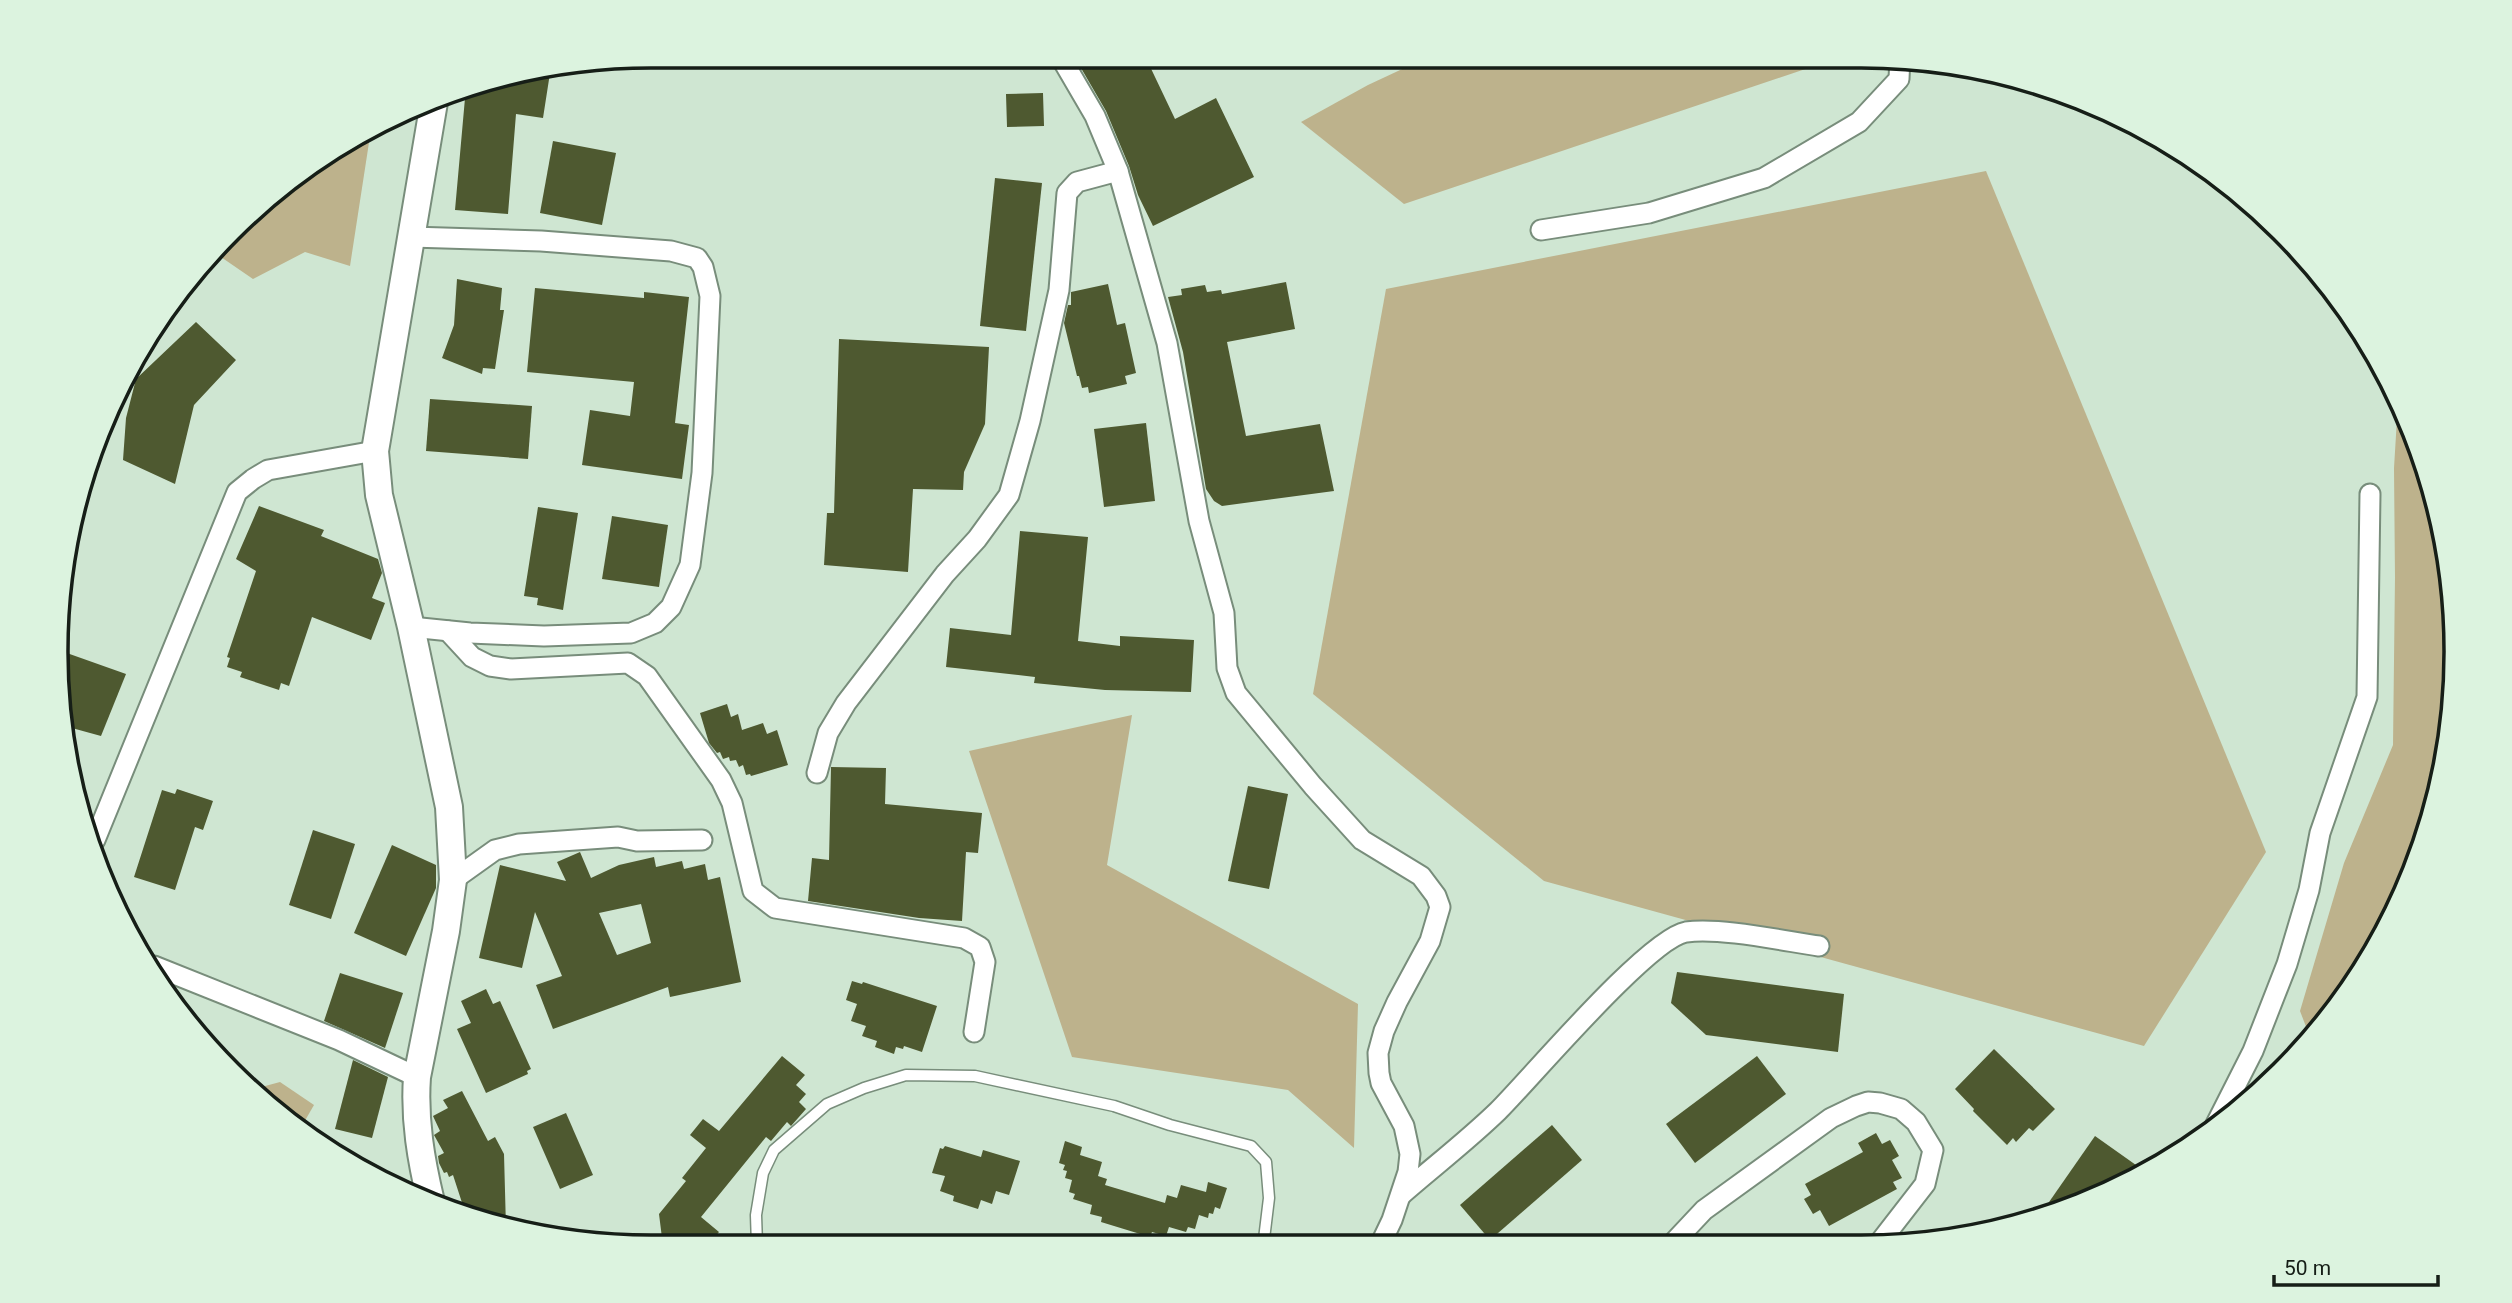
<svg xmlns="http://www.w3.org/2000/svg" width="2512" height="1303" font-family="Roboto,sans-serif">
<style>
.green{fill:#bdb28c}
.building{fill:#4e5930;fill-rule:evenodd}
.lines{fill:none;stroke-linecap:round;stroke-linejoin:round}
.lane-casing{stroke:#788d7b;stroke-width:13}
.street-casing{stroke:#788d7b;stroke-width:23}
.secondary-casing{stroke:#788d7b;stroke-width:30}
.lane{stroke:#fff;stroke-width:10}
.street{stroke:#fff;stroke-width:19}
.secondary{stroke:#fff;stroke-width:26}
.rim{fill:none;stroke:#161e17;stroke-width:3.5}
</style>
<rect width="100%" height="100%" fill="#cfe6d2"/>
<g class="green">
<polygon points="1428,57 1841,57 1404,204 1301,122 1368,85"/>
<polygon points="370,136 350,266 305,252 253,279 218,255 289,179"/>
<polygon points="1986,171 2266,852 2144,1046 1544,881 1313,694 1386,289"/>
<polygon points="2398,402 2424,460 2451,573 2455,690 2436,805 2395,915 2333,1014 2310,1037 2300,1011 2344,863 2393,745 2395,577 2394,468"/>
<polygon points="1132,715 1107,865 1358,1004 1354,1148 1288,1090 1072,1057 969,751"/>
<polygon points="280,1082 314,1105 303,1124 254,1089"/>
</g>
<g class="building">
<polygon points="1074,56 1145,56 1175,119 1216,98 1254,177 1153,226 1138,195 1129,166 1106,111"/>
<polygon points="550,73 543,118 516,114 508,214 455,210 466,87"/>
<polygon points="1043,93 1044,126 1007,127 1006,94"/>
<polygon points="553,141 616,153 602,225 540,213"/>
<polygon points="995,178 1042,183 1026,331 980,326"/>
<polygon points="457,279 502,288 500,310 504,310 495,369 483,368 482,374 442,358 454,325"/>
<polygon points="1286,282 1295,329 1227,342 1246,436 1320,424 1334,491 1222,506 1214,501 1206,489 1183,352 1168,297 1182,295 1181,289 1205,285 1207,292 1221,290 1222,294"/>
<polygon points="1108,284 1117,325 1125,323 1136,373 1125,376 1127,384 1089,393 1088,387 1082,388 1079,376 1077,376 1064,323 1068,305 1071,305 1071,292"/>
<polygon points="535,288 644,298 644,292 689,297 675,423 689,425 682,479 582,465 590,410 630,416 634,382 527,372"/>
<polygon points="196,322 236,360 194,405 175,484 123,460 126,418 136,379"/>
<polygon points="839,339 989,347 985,424 964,472 963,490 913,489 908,572 824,565 827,513 834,513"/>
<polygon points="430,399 532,406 528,459 426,451"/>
<polygon points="1146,423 1155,501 1104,507 1094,429"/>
<polygon points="259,506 324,530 321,536 378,559 382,573 372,598 385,603 371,640 312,617 289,686 281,683 279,690 240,677 242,672 227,667 230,658 227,657 256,571 236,559"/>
<polygon points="538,507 578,513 563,610 537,605 538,598 524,596"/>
<polygon points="612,516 668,525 659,587 602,579"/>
<polygon points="1020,531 1088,537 1078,641 1120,646 1120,636 1194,640 1191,692 1105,690 1034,683 1035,677 946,667 950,628 1011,635"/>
<polygon points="64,652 126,674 101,736 61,725"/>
<polygon points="727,704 731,717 738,714 742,730 763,723 767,734 777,730 788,765 751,776 750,774 746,775 743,765 739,767 736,760 730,761 729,757 723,759 720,752 717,753 709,743 700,713"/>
<polygon points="831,767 886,768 885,804 982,813 978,853 966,852 962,921 919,918 808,901 812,858 829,860"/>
<polygon points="1248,786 1288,794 1269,889 1228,881"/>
<polygon points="177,789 213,801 203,830 195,827 175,890 134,877 162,790 175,794"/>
<polygon points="313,830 355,844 331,919 289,905"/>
<polygon points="392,845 436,865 436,888 406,956 354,933"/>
<path d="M580,852L591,878L619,865L654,857L656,867L682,861L684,869L705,864L708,880L720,877L741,982L670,997L668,987L553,1029L536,985L562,976L535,912L522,968L479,958L500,865L566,881L557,862ZM641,904L651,943L617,955L599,913Z"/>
<polygon points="1677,972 1844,994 1838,1052 1706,1035 1671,1003"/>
<polygon points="340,973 403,993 385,1048 324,1021"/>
<polygon points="852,981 862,984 863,982 937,1006 922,1052 904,1046 903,1049 896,1047 894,1054 875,1047 877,1041 862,1036 866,1026 851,1021 857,1004 846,1000"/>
<polygon points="486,989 493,1004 500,1001 531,1069 527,1071 528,1074 486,1093 457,1029 471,1023 461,1001"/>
<polygon points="1994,1049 2055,1109 2033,1131 2029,1128 2016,1142 2013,1138 2007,1145 1973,1111 1974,1109 1955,1089"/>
<polygon points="782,1056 805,1075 796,1085 806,1094 799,1102 806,1109 791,1126 787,1122 771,1141 766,1137 701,1217 719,1232 708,1245 663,1246 659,1214 686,1181 682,1178 706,1148 690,1135 703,1119 719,1131"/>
<polygon points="1757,1056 1786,1094 1695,1163 1666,1124"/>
<polygon points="353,1060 388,1077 372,1138 335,1129"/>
<polygon points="462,1091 488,1141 495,1137 504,1154 506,1228 466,1215 453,1175 449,1177 447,1172 444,1173 439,1163 438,1156 444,1153 434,1135 440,1131 433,1116 448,1108 443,1100"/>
<polygon points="566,1113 593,1175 560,1189 533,1127"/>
<polygon points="1552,1125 1582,1160 1490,1240 1460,1205"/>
<polygon points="1876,1133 1882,1144 1890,1140 1899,1156 1892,1160 1902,1178 1893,1182 1897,1189 1829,1226 1820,1210 1813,1214 1804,1199 1811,1195 1805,1184 1863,1152 1858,1143"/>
<polygon points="2095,1136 2143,1170 2088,1202 2040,1215"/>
<polygon points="1065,1141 1082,1147 1080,1155 1102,1162 1098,1176 1107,1179 1105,1185 1165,1203 1167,1195 1177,1198 1181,1185 1206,1192 1208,1182 1227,1188 1220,1209 1215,1207 1213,1214 1209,1213 1208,1218 1199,1215 1195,1229 1188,1227 1186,1232 1169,1227 1166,1236 1152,1232 1150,1237 1101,1222 1102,1217 1090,1214 1092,1205 1073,1199 1075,1194 1069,1192 1072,1180 1065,1178 1067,1171 1063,1170 1065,1165 1059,1163"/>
<polygon points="945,1146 981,1157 983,1150 1020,1161 1009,1195 996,1191 992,1204 981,1200 978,1209 953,1201 954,1196 940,1191 945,1176 932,1173 940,1148 943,1149"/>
</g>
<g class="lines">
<defs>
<polyline id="lane" points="757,1245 756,1215 763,1173 774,1150 827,1104 864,1088 906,1075 975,1076 1114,1106 1170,1125 1251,1146 1266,1162 1269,1198 1264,1239 1266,1244"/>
<g id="street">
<polyline points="1060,56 1095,116 1118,171 1167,343 1199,521 1224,613 1227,668 1236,693 1313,786 1362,840 1421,876 1436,896 1440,907 1430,941 1397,1002 1384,1031 1378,1053 1379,1073 1381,1083 1404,1126 1410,1154 1408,1172 1392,1220 1381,1243"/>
<polyline points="1541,230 1649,213 1764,178 1859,122 1899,79 1900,57"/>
<polyline points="411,237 541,241 671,251 697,258 703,267 710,296 702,473 690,565 671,607 655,623 631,633 544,636 470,633 411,627"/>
<polyline points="448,631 472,657 490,666 511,669 628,663 647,676 721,780 732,803 753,891 775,908 964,938 980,947 985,962 974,1032"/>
<polyline points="817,773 828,733 846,703 945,574 977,539 1009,495 1030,421 1059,290 1067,193 1077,182 1118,171"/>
<polyline points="95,840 237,492 253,479 268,470 375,451"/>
<polyline points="453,880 495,850 519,844 618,837 637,841 702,840"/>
<polyline points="154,966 339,1040 417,1077"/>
<polyline points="2213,1130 2253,1051 2287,964 2309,890 2320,833 2367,697 2370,494"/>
<path d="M1401,1195C1433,1167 1467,1141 1498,1111C1532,1077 1648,939 1686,932C1720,927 1784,941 1819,946"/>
<polyline points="1673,1243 1704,1210 1831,1118 1856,1106 1868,1102 1880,1103 1901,1109 1916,1122 1933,1150 1925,1184 1880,1242"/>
</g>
<path id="secondary" d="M431,1202C421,1160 414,1120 417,1077L446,931L453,880L449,807L411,627L379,495L375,451L434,102"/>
</defs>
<use href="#lane" class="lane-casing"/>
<use href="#street" class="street-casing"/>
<use href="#secondary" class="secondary-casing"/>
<use href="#lane" class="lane"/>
<use href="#street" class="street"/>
<use href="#secondary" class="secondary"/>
</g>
<path d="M0 0H2512V1303H0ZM651 68H1861A583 583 0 0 1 2444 651V652A583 583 0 0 1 1861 1235H651A583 583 0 0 1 68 652V651A583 583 0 0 1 651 68Z" fill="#dcf3df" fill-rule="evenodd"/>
<path class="rim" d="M651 68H1861A583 583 0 0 1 2444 651V652A583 583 0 0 1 1861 1235H651A583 583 0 0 1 68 652V651A583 583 0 0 1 651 68Z"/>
<path d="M2274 1275v10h164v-10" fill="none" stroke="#161e17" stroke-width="3.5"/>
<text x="2284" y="1275" font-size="21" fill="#161e17" stroke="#dcf3df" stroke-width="5" paint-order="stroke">50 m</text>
</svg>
